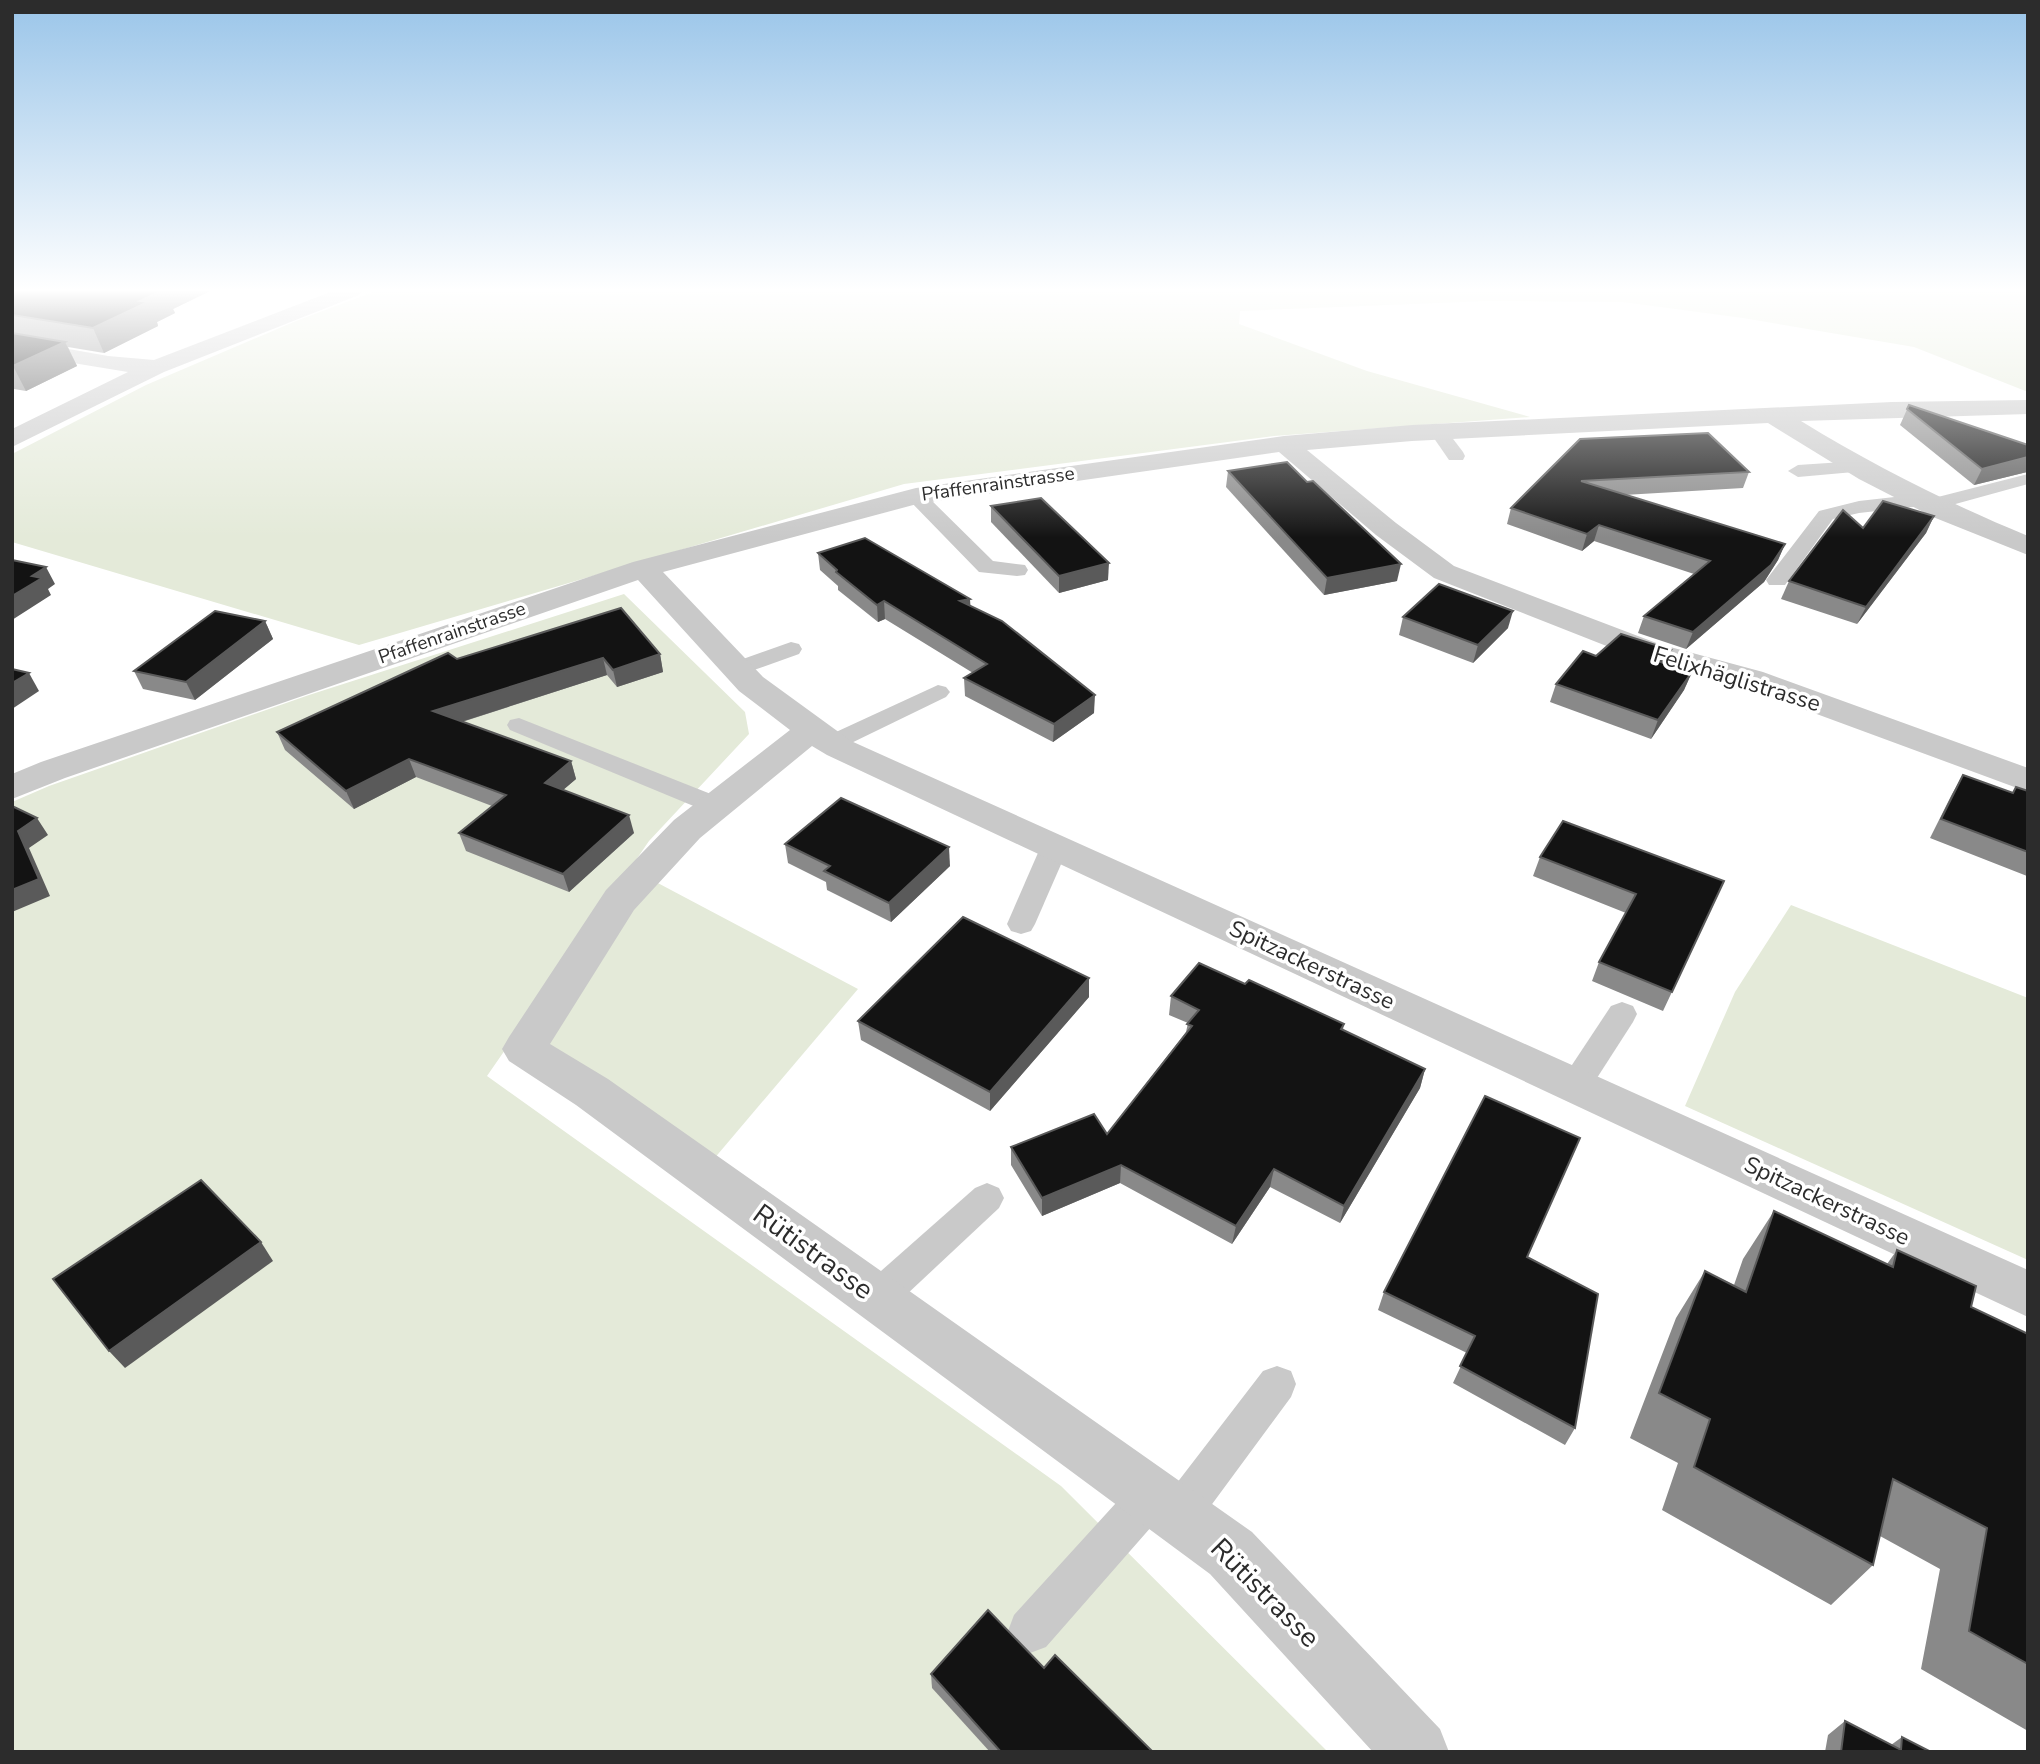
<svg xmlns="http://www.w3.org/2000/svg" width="2040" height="1764" font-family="'Nunito Sans',sans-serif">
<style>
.green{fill:#e4ead9}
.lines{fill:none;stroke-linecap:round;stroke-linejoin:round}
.lane{fill:#c9c9c9;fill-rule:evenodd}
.street{fill:#c9c9c9;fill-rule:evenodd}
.wall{fill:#898989}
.shaded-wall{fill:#5a5a5a}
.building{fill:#131313;stroke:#5a5a5a;stroke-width:2}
.labels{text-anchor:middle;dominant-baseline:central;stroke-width:7;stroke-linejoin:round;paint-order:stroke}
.far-street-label{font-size:19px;fill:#2c2c2c;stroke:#fff}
.street-label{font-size:23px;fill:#2c2c2c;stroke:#fff}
.near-street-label{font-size:28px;fill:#2c2c2c;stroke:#fff}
</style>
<rect width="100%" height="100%" fill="#fff"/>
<g class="green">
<polygon points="376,291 2028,291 2028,392 1914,347 1743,318 1623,302 1487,301 1240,311 1239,324 1367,371 1530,417 1274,436 904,484 359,645 12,542 12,454 146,385 296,321"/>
<polygon points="624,594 745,712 749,734 649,841 487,1076 1061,1486 1328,1752 12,1752 12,802 49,786 309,695"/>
<polygon points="654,881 858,989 713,1160 546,1043 631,905"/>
<polygon points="1791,905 2028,998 2028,1260 1685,1106 1735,992"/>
</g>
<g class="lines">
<g class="lane">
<polygon points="1438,426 1444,427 1463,452 1465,456 1463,460 1449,460 1429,431"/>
<polygon points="1858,461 1865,463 1868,467 1865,471 1798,477 1788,471 1798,465"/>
<polygon points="2028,474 2028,484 1930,511 1921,506 1859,513 1833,519 1785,585 1769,585 1766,580 1819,511 1859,501 1921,494 1930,499"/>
<polygon points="916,490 923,492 993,561 1025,565 1028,570 1025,575 1017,576 979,572 909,500 906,496 909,492"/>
<polygon points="791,642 799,644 802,649 799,654 737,676 729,674 725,669 729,664"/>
<polygon points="938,685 946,687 950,692 946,697 841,748 832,751 823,748 819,743 823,738"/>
<polygon points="519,718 726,800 730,806 726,812 717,814 708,812 510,730 507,725 510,720"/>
<polygon points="1055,837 1065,840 1069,846 1035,924 1031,931 1021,934 1011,931 1007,924 1041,846 1045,840"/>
<polygon points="1622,1002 1633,1006 1637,1014 1633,1022 1586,1095 1575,1099 1564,1095 1559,1086 1564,1077 1611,1006"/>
<polygon points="987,1183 999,1188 1004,1198 999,1208 890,1310 877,1315 864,1310 859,1298 864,1286 975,1188"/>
<polygon points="1277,1366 1291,1371 1296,1384 1291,1397 1193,1530 1178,1536 1163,1530 1159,1518 1046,1647 1030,1653 1014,1647 1008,1631 1014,1615 1136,1481 1151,1475 1166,1481 1170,1492 1263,1371"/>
</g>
<g class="street">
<polygon points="333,291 362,291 359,295 164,372 12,447 12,429 128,372 12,353 12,339 108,356 154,360"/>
<path d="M2028,400V414L1801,421C1876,467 1946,502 2028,536V555L1933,517L1859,479L1768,423L1412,441L1307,450L1396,523L1454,566L1659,644L1763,672L2028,768V792L1741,686L1637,658L1434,578L1376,535L1279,452L917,504L663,572L763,677L851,741L2028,1270V1317L827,755L812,746L700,838L634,910L550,1044L608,1079L1252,1532L1440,1729L1449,1752H1373L1210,1574L576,1105L509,1061L502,1049L509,1037L606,890L674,820L790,730L739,691L638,580L65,778L12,799V774L41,762L633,562L916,488L1284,436L1412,425L1892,402Z"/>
</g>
</g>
<g class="wall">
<polygon points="12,291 210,291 173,309 175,313 157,322 158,326 104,353 68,347 77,366 26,391 14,389 12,390"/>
<polygon points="1909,405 2027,472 1974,485 1900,425"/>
<polygon points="1580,439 1749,472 1743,488 1624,495 1785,544 1778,560 1764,582 1686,649 1638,633 1644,616 1694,574 1594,541 1582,551 1507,524 1511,508"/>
<polygon points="1228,471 1397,581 1324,595 1226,487"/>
<polygon points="991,506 1108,580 1059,593 991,522"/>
<polygon points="1934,516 1926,533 1857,624 1781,599 1789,581 1863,528"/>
<polygon points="818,553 970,606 1094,713 1053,742 965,696 964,678 973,673 885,619 878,622 838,590 838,586 820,570"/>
<polygon points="1403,617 1508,628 1473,663 1399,635"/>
<polygon points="265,621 273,639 195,700 143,689 134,671"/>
<polygon points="660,654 663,672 617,687 607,675 462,722 571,761 576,779 563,790 634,833 569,892 466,851 459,833 492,806 416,777 354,809 285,750 277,732 457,659"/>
<polygon points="1596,656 1666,663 1692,672 1684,690 1651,739 1550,702 1556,684"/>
<polygon points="1963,775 2012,793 2016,787 2028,791 2027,876 1930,838 1952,794"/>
<polygon points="785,844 950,866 891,922 827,890 826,882 788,863"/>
<polygon points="1540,857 1724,881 1663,1011 1592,981 1599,962 1626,913 1533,876"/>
<polygon points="1245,984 1344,1024 1343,1030 1425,1069 1420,1088 1340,1223 1270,1187 1232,1244 1120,1183 1042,1216 1011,1165 1011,1147 1107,1134 1186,1032 1188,1023 1169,1015 1171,996"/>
<polygon points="1089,997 990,1111 861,1040 858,1021"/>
<polygon points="1774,1211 1887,1264 1897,1250 1971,1307 2028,1334 2028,1731 1921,1669 1940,1569 1880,1536 1873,1565 1831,1605 1662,1510 1678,1463 1630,1438 1676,1318 1705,1271 1734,1285 1743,1259"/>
<polygon points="1527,1257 1575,1428 1565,1445 1453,1383 1467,1353 1378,1310 1384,1292"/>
<polygon points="1044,1668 1153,1752 990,1752 932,1688 931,1674"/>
<polygon points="1845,1721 1891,1745 1902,1737 1931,1752 1825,1752 1828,1735"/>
</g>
<g class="shaded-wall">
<polygon points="159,291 210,291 173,309 175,313 157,322 158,326 104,353 93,328"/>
<polygon points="65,342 77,366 26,391 13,366"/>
<polygon points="2028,457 2027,472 1974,485 1982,469"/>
<polygon points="1934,516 1926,533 1857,624 1866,607"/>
<polygon points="1599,525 1594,541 1582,551 1587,534"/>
<polygon points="1785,544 1778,560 1764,582 1686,649 1693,632"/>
<polygon points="1109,563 1108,580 1059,593 1059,576"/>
<polygon points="1401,564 1397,581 1324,595 1327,578"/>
<polygon points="46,567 55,584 48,589 51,595 12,620 12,596 32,576"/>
<polygon points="970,599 971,616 960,601"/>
<polygon points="884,601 885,619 878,622 877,605"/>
<polygon points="1513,611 1508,628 1473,663 1478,645"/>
<polygon points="265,621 273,639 195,700 186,682"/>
<polygon points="1671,650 1664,668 1658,661"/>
<polygon points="660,654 663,672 617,687 613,670"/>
<polygon points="603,658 607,675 439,729 433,711"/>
<polygon points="1692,672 1684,690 1651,739 1658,720"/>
<polygon points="29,673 39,691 12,709 12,683"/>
<polygon points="1095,695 1094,713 1053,742 1054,724"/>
<polygon points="409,759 416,777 354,809 346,791"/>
<polygon points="571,761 576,779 550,801 545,783"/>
<polygon points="629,815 634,833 569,892 563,874"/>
<polygon points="37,818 48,835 29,848 50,896 12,912 12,890 18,831"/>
<polygon points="949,847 950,866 891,922 889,903"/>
<polygon points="1089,978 1089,997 990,1111 990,1092"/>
<polygon points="1425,1069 1420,1088 1340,1223 1344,1206"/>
<polygon points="1121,1165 1120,1183 1042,1216 1042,1198"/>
<polygon points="1274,1169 1270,1187 1232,1244 1236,1226"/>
<polygon points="261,1242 273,1261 125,1368 109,1351"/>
</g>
<g class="building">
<polygon points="12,291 162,291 140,301 148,302 93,328 12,315"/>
<polygon points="12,333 65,342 13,366 12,366"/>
<polygon points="1909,405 2028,445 2028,457 1982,469 1907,409"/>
<polygon points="1708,433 1749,472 1581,481 1785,544 1771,565 1693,632 1644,616 1710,561 1599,525 1587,534 1511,508 1580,439"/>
<polygon points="1287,462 1307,482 1313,481 1401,564 1327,578 1228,471"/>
<polygon points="1041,498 1109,563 1059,576 991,506"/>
<polygon points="1883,501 1934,516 1866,607 1789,581 1843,510 1863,528"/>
<polygon points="865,538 970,599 960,601 1002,621 1095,695 1054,724 964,678 987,664 884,601 877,605 836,572 837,570 818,553"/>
<polygon points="12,560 46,567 32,576 42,578 12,596"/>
<polygon points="1439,584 1513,611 1478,645 1403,617"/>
<polygon points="621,608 660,654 613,670 603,658 433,711 571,761 545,783 629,815 563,874 459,833 506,795 409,759 346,791 277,732 448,653 457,659"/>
<polygon points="215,611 265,621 186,682 134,671"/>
<polygon points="1621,634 1671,650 1658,661 1692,672 1658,720 1556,684 1583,651 1596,656"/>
<polygon points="12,669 29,673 12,683"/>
<polygon points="1963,775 2013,793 2016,787 2028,791 2028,852 1941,819"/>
<polygon points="841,798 949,847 889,903 824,871 830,866 785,844"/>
<polygon points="12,806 37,818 18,831 39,879 12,890"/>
<polygon points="1563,821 1724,881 1672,992 1599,962 1636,894 1540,857"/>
<polygon points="963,917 1089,978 990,1092 858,1021"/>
<polygon points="1199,963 1245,984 1249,980 1344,1024 1341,1029 1425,1069 1344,1206 1274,1169 1236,1226 1121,1165 1042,1198 1011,1147 1094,1114 1107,1134 1192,1026 1187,1024 1199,1010 1171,996"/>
<polygon points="1485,1096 1580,1138 1527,1257 1598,1294 1575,1428 1460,1366 1475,1336 1384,1292"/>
<polygon points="201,1180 261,1242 109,1351 53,1279"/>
<polygon points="1774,1211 1893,1267 1897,1250 1976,1286 1971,1307 2028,1334 2028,1664 1969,1631 1987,1528 1893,1479 1873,1565 1694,1467 1710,1419 1659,1393 1705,1271 1746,1292"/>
<polygon points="988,1610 1044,1668 1055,1655 1153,1752 1001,1752 931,1674"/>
<polygon points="1845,1721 1901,1750 1902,1737 1931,1752 1841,1752"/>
</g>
<linearGradient id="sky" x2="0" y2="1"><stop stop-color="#9ac5e9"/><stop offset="0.54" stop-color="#fff"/><stop offset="1" stop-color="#fff" stop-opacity="0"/></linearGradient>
<rect width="2040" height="538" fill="url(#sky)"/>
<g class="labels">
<g class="far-street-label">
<text transform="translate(998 484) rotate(-8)">Pfaffenrainstrasse</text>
<text transform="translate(452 633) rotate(-19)">Pfaffenrainstrasse</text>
</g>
<g class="street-label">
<text transform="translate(1737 679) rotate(17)">Felixhäglistrasse</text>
<text transform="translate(1312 965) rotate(25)">Spitzackerstrasse</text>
<text transform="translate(1827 1201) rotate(25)">Spitzackerstrasse</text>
</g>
<g class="near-street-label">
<text transform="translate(813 1252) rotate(36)">Rütistrasse</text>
<text transform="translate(1265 1593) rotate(45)">Rütistrasse</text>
</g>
</g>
<rect width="2040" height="1764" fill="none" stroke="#2c2c2c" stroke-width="28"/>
</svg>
